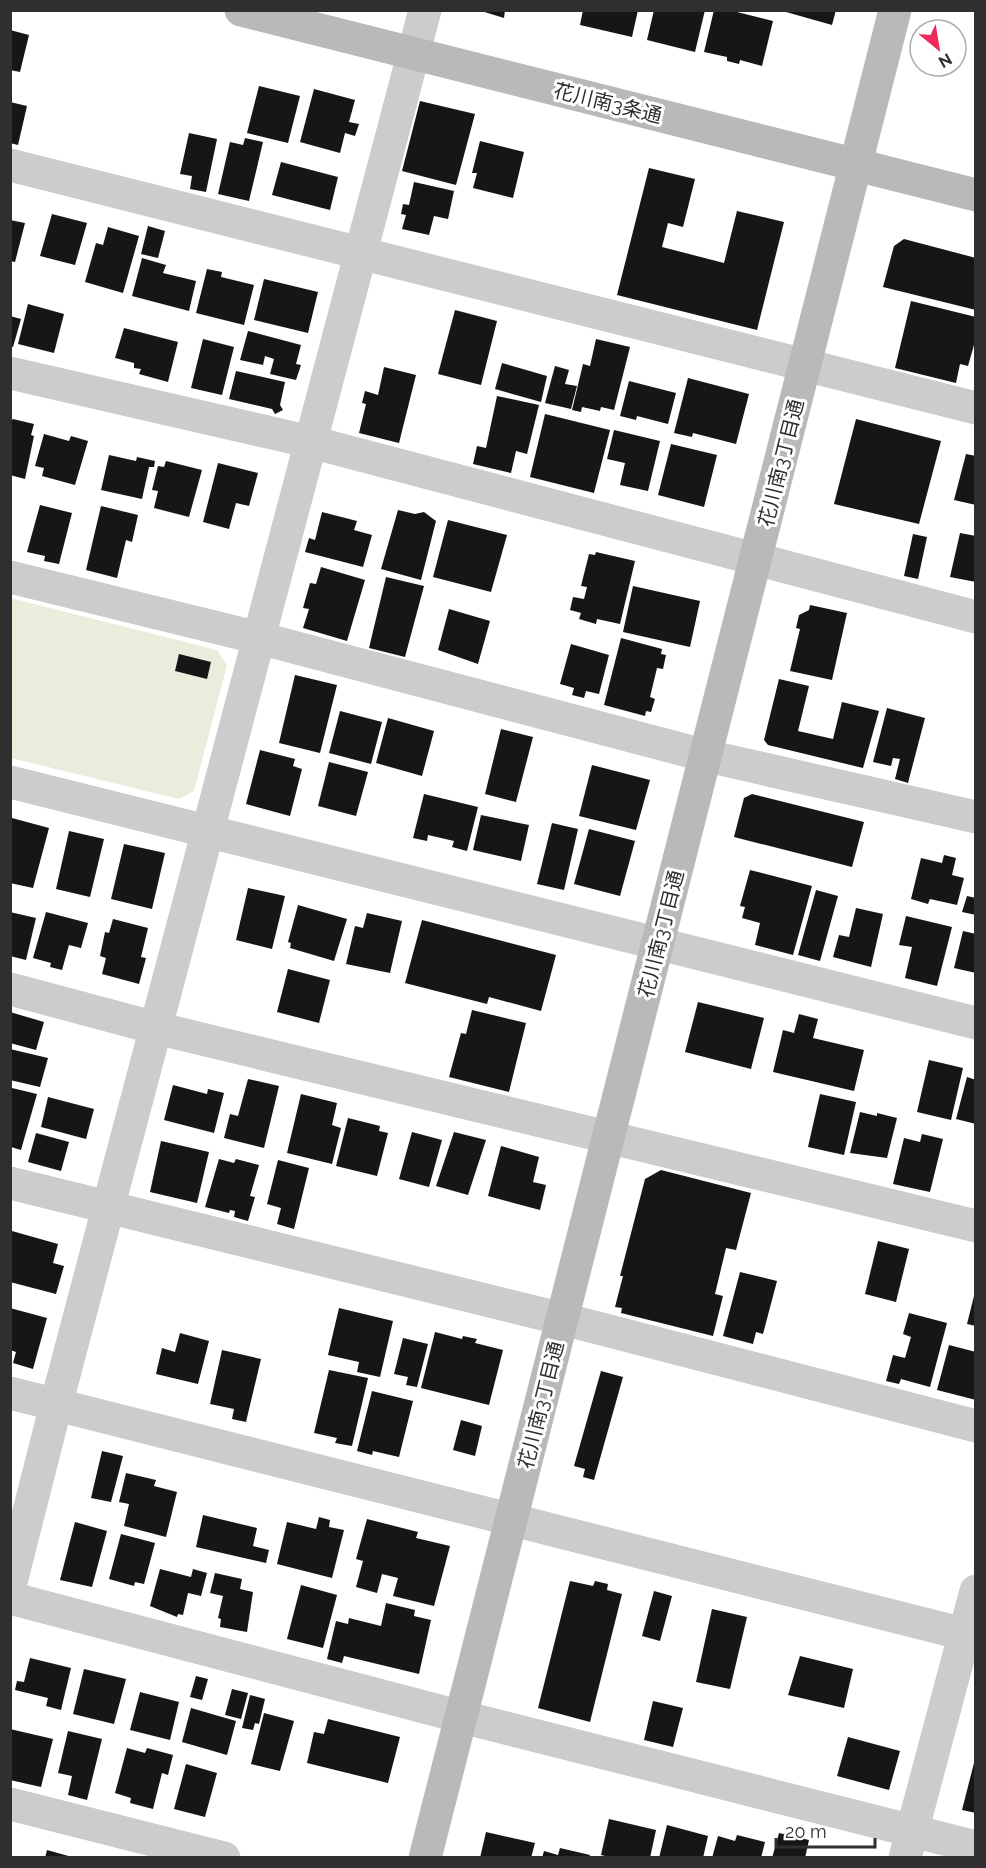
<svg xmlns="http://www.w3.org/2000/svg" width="986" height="1868" font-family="Raleway,'Noto Sans JP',sans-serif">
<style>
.green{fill:#e8eddc}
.building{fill:#161616}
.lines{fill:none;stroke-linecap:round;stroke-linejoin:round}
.street{stroke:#ccc;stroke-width:33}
.secondary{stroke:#b9b9b9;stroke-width:33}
.labels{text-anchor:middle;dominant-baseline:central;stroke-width:6;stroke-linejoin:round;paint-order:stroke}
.street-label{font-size:20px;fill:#2f2f2f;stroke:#fff}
</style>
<rect width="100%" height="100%" fill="#fff"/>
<polygon class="green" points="10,598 217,650 227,665 194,791 179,799 11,758"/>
<g class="building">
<polygon points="478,10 505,10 504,18"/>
<polygon points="583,10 638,10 632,37 580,25"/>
<polygon points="654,10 705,10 695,52 647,40"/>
<polygon points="714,10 729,10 773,21 762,66 740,60 739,64 727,61 727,57 704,52"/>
<polygon points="779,10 836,10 832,25"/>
<polygon points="10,30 29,35 20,72 10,70"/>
<polygon points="259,86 300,96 288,143 247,133"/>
<polygon points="314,89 355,100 349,122 359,124 355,136 345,133 340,153 300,142"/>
<polygon points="420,101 475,114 456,185 402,171"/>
<polygon points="10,102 27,106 18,145 10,143"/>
<polygon points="189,133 217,139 206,192 190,189 192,176 180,174"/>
<polygon points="245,138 263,142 249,201 218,194 230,142 243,145"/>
<polygon points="480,141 524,152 513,198 473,188 477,173 472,173"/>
<polygon points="281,162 338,177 330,210 272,195"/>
<polygon points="649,168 695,179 683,227 668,223 662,247 724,263 737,211 784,222 757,330 617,295"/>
<polygon points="414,182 454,191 448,219 434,216 429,235 402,229 406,215 401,214 403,204 409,205"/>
<polygon points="52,214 87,223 75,265 40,256"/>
<polygon points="10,220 25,223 15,262 10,261"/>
<polygon points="148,226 165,231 158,258 141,254"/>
<polygon points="108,227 139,236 123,293 85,282 96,243 103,245"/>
<polygon points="904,239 976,258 976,310 883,287 894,246"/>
<polygon points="142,258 166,265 163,273 196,281 189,311 132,296"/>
<polygon points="207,269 222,272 221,277 254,285 244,325 196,313"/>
<polygon points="264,279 318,292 308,333 254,320"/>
<polygon points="911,301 976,317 976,338 968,366 960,364 956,383 895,368"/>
<polygon points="28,304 64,314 54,353 18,344"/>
<polygon points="455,310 497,321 481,385 438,374"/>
<polygon points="10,316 21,319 13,347 10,346"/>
<polygon points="124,328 178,342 168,382 139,374 141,369 134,368 134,363 115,358"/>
<polygon points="248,331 301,345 296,364 301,365 296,380 270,374 274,359 265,356 263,365 240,360"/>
<polygon points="203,339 234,347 222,395 191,388"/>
<polygon points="596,339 630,347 614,410 601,407 600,411 582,407 581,412 572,410 583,364 590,366"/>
<polygon points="502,363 547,376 541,402 495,389"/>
<polygon points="555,366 569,370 565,384 577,386 571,409 545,403"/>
<polygon points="384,367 416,375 399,443 359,433 366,404 362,403 365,391 378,395"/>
<polygon points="236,371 285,382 280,405 283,410 275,414 272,409 229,399"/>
<polygon points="688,378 749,394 736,444 693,433 692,437 674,433"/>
<polygon points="629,381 676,393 668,424 637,416 636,420 620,416"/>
<polygon points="497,396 539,405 527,454 516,451 511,473 473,464 477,446 486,448"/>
<polygon points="545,414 610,430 594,493 530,477"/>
<polygon points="13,419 34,424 31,435 34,436 25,479 10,475 10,422"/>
<polygon points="856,419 941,441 919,524 834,504"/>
<polygon points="614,430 660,441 648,491 620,485 625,463 607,459"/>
<polygon points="44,434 69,441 71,436 88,441 75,485 42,476 44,468 35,466"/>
<polygon points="671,444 717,455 704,507 658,495"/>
<polygon points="966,454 976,456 976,505 954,500"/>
<polygon points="109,455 136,461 137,457 155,461 154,467 149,467 142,499 101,490"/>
<polygon points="166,461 202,470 189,517 154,508 158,491 152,490 158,466 164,467"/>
<polygon points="218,463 258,473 249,506 236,503 229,529 203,522"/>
<polygon points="40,505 72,513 59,564 44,561 45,556 27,552"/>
<polygon points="101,506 138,515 132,542 126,540 117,578 86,570"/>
<polygon points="398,510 415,514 424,512 436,521 421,580 381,569"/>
<polygon points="322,512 357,521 354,530 372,535 363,567 305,552 309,538 315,540"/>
<polygon points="448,520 507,535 491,592 433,577"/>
<polygon points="960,533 976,536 976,582 950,577"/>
<polygon points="913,534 927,537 918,579 904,576"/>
<polygon points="596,552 635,561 620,624 597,619 596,624 579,619 581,613 570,610 573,597 584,599 587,587 581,586 589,554 595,555"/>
<polygon points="321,567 365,580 347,641 303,628 309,609 303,608 310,583 316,584"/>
<polygon points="386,577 424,586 405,657 369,648"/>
<polygon points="633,586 700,601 690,647 623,632"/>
<polygon points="810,605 847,613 832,680 790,671 800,629 796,628 799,615 809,610"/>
<polygon points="449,609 490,621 478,664 438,650"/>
<polygon points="621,638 662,649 661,654 666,655 663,669 657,668 650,697 655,699 651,712 646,711 645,716 604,705"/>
<polygon points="571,644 609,655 599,694 586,691 584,698 572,695 574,688 560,684"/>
<polygon points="179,654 211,662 207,679 175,671"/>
<polygon points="295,675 337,685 320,753 279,743"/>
<polygon points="779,679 809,686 798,731 833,739 842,702 879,711 863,768 768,745 764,740"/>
<polygon points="887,708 925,718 908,783 895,779 900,759 893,758 891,766 873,762"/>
<polygon points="340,711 382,722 371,764 329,753"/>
<polygon points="388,718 434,731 422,776 376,763"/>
<polygon points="501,729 533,737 516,802 485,794"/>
<polygon points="260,750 295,759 293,766 302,769 290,816 246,804"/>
<polygon points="329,762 368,772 356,816 318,806"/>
<polygon points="592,765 650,780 636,830 579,816"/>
<polygon points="424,794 478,807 467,851 452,847 454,841 428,835 427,841 413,838"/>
<polygon points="752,794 864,822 852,867 734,837 744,798"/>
<polygon points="481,815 529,825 521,861 473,850"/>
<polygon points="12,818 49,828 33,888 10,883"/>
<polygon points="552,823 578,829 564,890 537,884"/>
<polygon points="589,829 635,841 620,896 574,884"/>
<polygon points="69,831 104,839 90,897 56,889"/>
<polygon points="124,844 165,853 152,909 111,899"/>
<polygon points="944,855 956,858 952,875 964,878 957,905 930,899 928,904 911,899 921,858 942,863"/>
<polygon points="750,870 812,886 793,955 755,945 760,923 742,918 745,907 740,906"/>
<polygon points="248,888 285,896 272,949 236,940"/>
<polygon points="816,890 838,896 820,961 798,955"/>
<polygon points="967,896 976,898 976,915 962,912"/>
<polygon points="298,905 347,919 334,961 290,948 291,943 288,942"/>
<polygon points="856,908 883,914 871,967 833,957 839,935 849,937"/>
<polygon points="10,912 36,918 26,960 10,956"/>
<polygon points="46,912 88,923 81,948 69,945 62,970 50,967 51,963 33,958"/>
<polygon points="367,913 402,921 390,973 346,964 355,926 363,928"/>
<polygon points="906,916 952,927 937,986 905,978 912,947 899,945"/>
<polygon points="113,919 148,928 141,957 146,958 139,984 102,974 106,958 100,956 105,932 109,933"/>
<polygon points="422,920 556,955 541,1011 489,997 487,1004 405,983"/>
<polygon points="963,931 976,934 976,973 954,968"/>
<polygon points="288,969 330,980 319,1023 277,1012"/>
<polygon points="698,1002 764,1018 751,1069 685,1052"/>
<polygon points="472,1010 526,1023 509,1092 449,1077 461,1033 466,1034"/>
<polygon points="10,1012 44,1022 36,1050 10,1043"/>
<polygon points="799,1014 818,1019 813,1038 864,1050 854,1091 773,1072 783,1030 794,1033"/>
<polygon points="10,1049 48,1058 40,1087 10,1080"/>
<polygon points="929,1060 963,1068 951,1120 917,1112"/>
<polygon points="967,1077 976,1080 976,1124 956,1119"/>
<polygon points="248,1079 279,1086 264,1148 224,1138 230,1114 238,1116"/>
<polygon points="173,1085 207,1094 208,1089 224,1093 214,1133 164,1120"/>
<polygon points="12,1088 37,1094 21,1150 11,1147 10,1142"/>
<polygon points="301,1094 337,1103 332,1125 341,1128 332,1164 287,1153"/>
<polygon points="820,1094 856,1102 844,1155 808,1147"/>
<polygon points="48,1097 94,1109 86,1139 41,1127"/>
<polygon points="860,1112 877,1116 877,1113 897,1118 887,1158 850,1153"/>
<polygon points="348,1118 380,1126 379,1131 388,1133 377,1176 336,1166"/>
<polygon points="412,1132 442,1140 429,1187 399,1179"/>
<polygon points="454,1132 486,1140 468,1195 436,1186"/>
<polygon points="36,1133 69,1142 61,1171 28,1162"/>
<polygon points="922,1134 943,1139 930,1192 893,1184 904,1138 920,1142"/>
<polygon points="161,1141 209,1152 197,1203 150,1192"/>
<polygon points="501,1146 539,1157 533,1182 546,1185 540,1210 488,1196"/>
<polygon points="219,1159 234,1163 236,1159 259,1165 250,1196 255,1197 248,1221 234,1217 235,1211 230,1210 229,1213 205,1207"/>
<polygon points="278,1160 309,1168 294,1229 277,1224 281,1208 267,1204"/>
<polygon points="661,1170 751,1193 736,1250 726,1248 715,1294 723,1296 713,1336 621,1313 622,1308 615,1307 623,1276 620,1276 645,1179"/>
<polygon points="12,1231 58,1244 53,1263 64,1266 56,1294 10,1282"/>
<polygon points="878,1241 909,1249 896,1302 865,1294"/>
<polygon points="740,1272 777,1281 763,1334 756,1332 753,1344 723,1336"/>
<polygon points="975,1292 976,1292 976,1326 967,1324"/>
<polygon points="10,1308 47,1318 33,1369 13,1363 16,1352 10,1350"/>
<polygon points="339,1308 393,1321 380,1377 357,1372 359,1362 328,1355"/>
<polygon points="909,1313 947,1323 930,1387 901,1379 899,1384 886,1381 893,1355 905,1358 911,1337 903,1334"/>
<polygon points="435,1332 462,1339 463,1336 477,1339 475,1343 503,1350 489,1405 421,1388"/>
<polygon points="180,1333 209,1341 198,1384 156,1374 162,1348 175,1352"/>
<polygon points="403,1338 428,1344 417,1387 406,1385 408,1377 394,1374"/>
<polygon points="949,1345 976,1352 976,1400 937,1390"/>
<polygon points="222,1350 261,1359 246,1422 232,1419 234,1409 210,1404"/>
<polygon points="329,1370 368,1378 352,1446 335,1443 337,1438 314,1433"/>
<polygon points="601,1371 623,1377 594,1480 583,1477 585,1469 574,1466"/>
<polygon points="372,1391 413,1401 399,1457 373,1451 372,1455 357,1451"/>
<polygon points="461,1420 482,1426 475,1456 453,1450"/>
<polygon points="102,1451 123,1456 111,1502 91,1498"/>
<polygon points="126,1473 156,1480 154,1486 177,1492 166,1537 124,1526 129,1504 119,1502"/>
<polygon points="203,1515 257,1528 253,1546 269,1550 266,1563 196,1547"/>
<polygon points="319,1517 330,1520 329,1527 344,1530 332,1578 277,1564 287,1522 316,1529"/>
<polygon points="367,1519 418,1532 416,1538 450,1546 434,1606 393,1596 398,1578 382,1574 377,1593 356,1587 363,1561 356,1559"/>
<polygon points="75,1522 107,1531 92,1587 60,1580"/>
<polygon points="121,1534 155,1543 144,1584 135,1582 134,1586 109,1579"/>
<polygon points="160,1569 191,1577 193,1569 207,1573 201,1596 188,1593 183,1615 178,1614 177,1617 150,1606"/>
<polygon points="215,1573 242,1579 240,1589 253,1592 247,1632 220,1627 221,1619 218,1618 223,1596 210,1593"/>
<polygon points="570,1581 593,1586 595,1581 608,1584 607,1590 622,1594 590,1722 538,1708"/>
<polygon points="301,1585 337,1595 323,1648 287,1639"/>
<polygon points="654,1591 672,1596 660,1641 642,1636"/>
<polygon points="386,1603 415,1610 414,1616 431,1620 419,1674 344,1656 342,1663 327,1659 336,1621 348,1624 349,1618 381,1626"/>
<polygon points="712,1609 747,1617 730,1689 696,1682"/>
<polygon points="800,1656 853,1669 844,1708 788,1695"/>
<polygon points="30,1658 71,1668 61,1710 46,1706 48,1698 15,1690 17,1681 24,1682"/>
<polygon points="84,1669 126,1679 114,1724 73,1714"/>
<polygon points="196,1676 208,1679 202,1700 190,1697"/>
<polygon points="232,1689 248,1693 241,1719 225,1715"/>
<polygon points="140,1692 179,1702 170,1740 130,1730"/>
<polygon points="250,1695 265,1699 259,1724 255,1723 253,1730 242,1728"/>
<polygon points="653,1701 683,1708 673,1747 644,1740"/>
<polygon points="191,1708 236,1721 227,1755 182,1742"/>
<polygon points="264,1713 294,1721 280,1771 251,1764"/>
<polygon points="328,1719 400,1737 388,1783 307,1763 314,1732 324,1734"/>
<polygon points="10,1729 53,1739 41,1787 10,1780"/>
<polygon points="68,1731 102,1739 87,1800 68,1795 72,1776 58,1773"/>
<polygon points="848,1737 900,1751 889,1790 837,1776"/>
<polygon points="127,1748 145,1753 147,1748 173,1755 168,1775 162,1773 153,1809 130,1803 131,1798 115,1793"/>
<polygon points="975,1759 976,1759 976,1813 962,1810"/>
<polygon points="186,1764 217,1773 205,1817 174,1809"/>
<polygon points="609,1819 656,1830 650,1858 613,1858 601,1855"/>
<polygon points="667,1825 708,1836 703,1858 659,1858"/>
<polygon points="486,1832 535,1843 531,1858 480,1858"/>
<polygon points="779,1833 809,1840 805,1858 772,1858"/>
<polygon points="737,1835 765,1842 761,1858 712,1858 718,1836 735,1841"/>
<polygon points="560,1848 590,1855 589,1858 542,1858 544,1851 558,1855"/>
<polygon points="47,1850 72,1857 72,1858 45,1858"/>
</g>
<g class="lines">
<g class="street">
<polyline points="10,165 976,408"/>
<polyline points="10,373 311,442 976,617"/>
<polyline points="10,577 259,638 707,756 976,817"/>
<polyline points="10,782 976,1023"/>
<polyline points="10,989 156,1028 976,1226"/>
<polyline points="10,1183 563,1319 976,1426"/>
<polyline points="10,1393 976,1637"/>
<polyline points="10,1586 56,1405 425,10"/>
<polyline points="10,1598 462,1717 976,1847"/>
<polyline points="10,1804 224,1858"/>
<polyline points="905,1858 976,1591"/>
</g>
<g class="secondary">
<polyline points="241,10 976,195"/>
<polyline points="425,1858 895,10"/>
</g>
</g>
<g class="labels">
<g class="street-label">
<text transform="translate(608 103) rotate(14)">花川南3条通</text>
<text transform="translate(781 463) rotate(-76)">花川南3丁目通</text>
<text transform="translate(661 934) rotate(-76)">花川南3丁目通</text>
<text transform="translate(541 1405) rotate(-76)">花川南3丁目通</text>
</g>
</g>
<rect width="986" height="1868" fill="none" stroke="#2f2f2f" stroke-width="24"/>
<g transform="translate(938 48) rotate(150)"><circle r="28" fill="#ffffff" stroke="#acacac" stroke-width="1.5"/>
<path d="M0-4.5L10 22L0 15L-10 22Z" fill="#ec2b5c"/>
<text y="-9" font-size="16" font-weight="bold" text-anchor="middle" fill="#2f2f2f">N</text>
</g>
<path d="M776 1838v9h99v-9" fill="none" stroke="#2f2f2f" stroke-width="3"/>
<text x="785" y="1838" font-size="18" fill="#2f2f2f" stroke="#ffffff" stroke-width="4.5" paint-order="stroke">20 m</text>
</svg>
